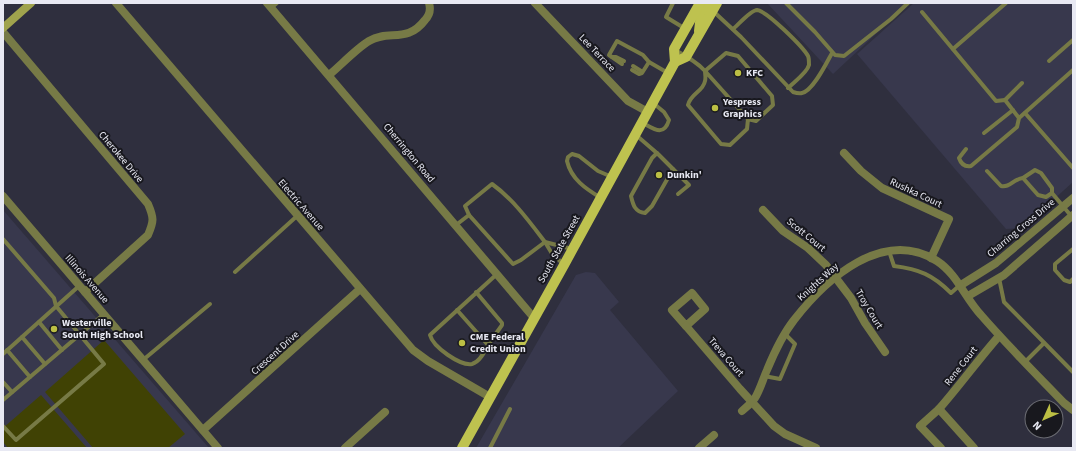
<svg xmlns="http://www.w3.org/2000/svg" width="1076" height="451" font-family="'Source Sans 3',sans-serif">
<style>
.built{fill:#38384d}
.green{fill:#404204}
.lines{fill:none;stroke-linecap:round;stroke-linejoin:round}
.lane{stroke:#777a46;stroke-width:4}
.street{stroke:#777a46;stroke-width:8}
.secondary{stroke:#a0a34d;stroke-width:8}
.primary{stroke:#bec24f;stroke-width:10}
.poi-dot{fill:#bcbf44;stroke:#18181e;stroke-width:1.5}
.labels{text-anchor:middle;dominant-baseline:central;stroke-width:4;stroke-linejoin:round;paint-order:stroke}
.street-label{font-size:10px;fill:#e8e9f3;stroke:#18181e}
.poi-label{font-size:10px;font-weight:bold;fill:#e8e9f3;stroke:#18181e;text-anchor:start}
</style>
<rect width="100%" height="100%" fill="#2f2f3e"/>
<g class="built">
<polygon points="767,3 909,3 833,74"/>
<polygon points="914,3 1073,3 1073,182 1022,228 1006,229 857,54"/>
<polygon points="3,210 209,448 3,448"/>
<polygon points="586,272 595,273 619,302 610,310 678,391 618,448 476,448 576,275"/>
</g>
<g class="green">
<polygon points="104,340 185,434 168,448 93,448 45,392"/>
<polygon points="41,395 87,448 8,448 3,442 3,428"/>
</g>
<g class="lines">
<g class="lane">
<polyline points="673,3 666,17 684,28"/>
<polyline points="786,3 815,32 835,55 844,56 891,19 908,3"/>
<polyline points="271,8 277,3"/>
<path d="M713,11L741,37L793,92C796,93 799,94 802,93C813,91 827,62 832,53"/>
<polyline points="922,12 996,101 1005,100 1019,118"/>
<path d="M733,29C738,25 751,10 757,10C767,11 803,47 808,56C809,58 809,62 809,65C807,73 794,82 788,88"/>
<polyline points="953,49 1006,3"/>
<path d="M675,50C686,56 697,62 705,71L748,119L756,121L773,105L772,96L738,56L726,53L705,71C705,74 706,78 705,81C703,92 691,93 688,105L721,144L730,145L747,129L748,119"/>
<polyline points="612,57 616,57 624,61"/>
<polyline points="1049,61 1073,40"/>
<polyline points="622,64 609,55 617,41 643,55 649,62 668,73"/>
<polyline points="633,66 641,71 641,72"/>
<polyline points="632,70 639,74 642,73 649,62"/>
<polyline points="1005,100 1022,83"/>
<polyline points="1025,113 1073,168"/>
<path d="M643,123C654,129 664,137 669,120L664,112L653,103"/>
<polyline points="984,133 1013,110"/>
<polyline points="636,135 658,154 689,185 678,194"/>
<path d="M966,149L959,158C961,164 965,167 971,166L1017,127L1019,118L1073,70"/>
<path d="M657,153L652,158L631,196C633,205 635,212 645,213L652,206L673,169"/>
<path d="M987,171L1001,186C1010,188 1013,179 1023,178"/>
<path d="M492,184C513,199 529,221 545,242L521,260L513,264L469,215L465,206Z"/>
<polyline points="1052,193 1046,197 1038,195 1023,178 1035,170 1041,173 1052,188 1052,193 1072,217"/>
<path d="M601,198C586,189 571,179 567,161L568,157L572,154L579,156L598,171L612,177"/>
<polyline points="456,225 469,215"/>
<polyline points="3,239 54,298 56,306 104,364 16,440 3,426"/>
<polyline points="1073,249 1055,264 1055,270 1064,280 1070,282 1073,279"/>
<path d="M889,251L894,266C919,269 933,275 951,293L960,285"/>
<polyline points="564,265 551,252 545,242 572,249"/>
<polyline points="235,272 297,216"/>
<polyline points="999,278 1004,302 1073,372"/>
<polyline points="457,310 488,345 502,325 502,323 476,292"/>
<polyline points="39,322 62,350"/>
<polyline points="22,337 45,364"/>
<path d="M488,345C485,351 480,362 472,364C460,366 433,347 430,335L497,274"/>
<polyline points="7,350 30,377"/>
<polyline points="3,354 79,286"/>
<polyline points="143,360 210,304"/>
<polyline points="1025,362 1044,343"/>
<polyline points="764,376 780,379 795,344 785,334"/>
<polyline points="3,382 12,392"/>
<polyline points="3,400 104,314"/>
<polyline points="490,448 510,409"/>
</g>
<g class="street">
<polyline points="116,3 413,350 428,361 490,397"/>
<polyline points="267,3 534,318"/>
<polyline points="535,3 628,101 648,112"/>
<path d="M3,32L148,204C154,218 154,221 148,235L85,292"/>
<path d="M329,75C340,66 357,48 369,41C389,29 407,44 425,20C430,15 431,10 429,3"/>
<polyline points="844,153 861,171 882,188 949,219 931,258"/>
<polyline points="3,196 218,448"/>
<polyline points="763,210 783,231 808,248 826,265 851,298 865,323 885,352"/>
<polyline points="961,285 996,263 1073,198"/>
<polygon points="692,293 705,309 686,326 672,310"/>
<polyline points="968,296 1004,275 1073,215"/>
<polyline points="686,326 740,389 774,426 785,434 816,448"/>
<path d="M939,409C960,385 978,360 999,336"/>
<path d="M742,411C747,407 751,403 755,398C760,390 763,379 767,370C774,353 783,334 794,320C826,279 883,227 937,261C957,274 965,298 981,315C1007,345 1036,374 1064,403L1073,410"/>
<polyline points="203,430 360,289"/>
<polyline points="345,448 385,412"/>
<polyline points="699,448 714,435"/>
<polyline points="941,448 920,426 939,409 974,448"/>
</g>
<polyline class="secondary" points="3,28 31,3"/>
<g class="primary">
<polyline points="699,31 701,14 707,3"/>
<polyline points="675,62 686,57 717,3"/>
<polyline points="462,448 564,265 669,73 675,62 674,49 700,3"/>
</g>
</g>
<g class="poi-dot">
<circle cx="738" cy="73" r="4"/>
<circle cx="715" cy="108" r="4"/>
<circle cx="659" cy="175" r="4"/>
<circle cx="54" cy="329" r="4"/>
<circle cx="462" cy="343" r="4"/>
</g>
<g class="labels">
<g class="street-label">
<text transform="translate(597 53) rotate(46)">Lee Terrace</text>
<text transform="translate(409 153) rotate(50)">Cherrington Road</text>
<text transform="translate(121 157) rotate(50)">Cherokee Drive</text>
<text transform="translate(916 193) rotate(25)">Rushka Court</text>
<text transform="translate(301 205) rotate(49)">Electric Avenue</text>
<text transform="translate(1021 228) rotate(-40)">Charring Cross Drive</text>
<text transform="translate(806 235) rotate(39)">Scott Court</text>
<text transform="translate(559 249) rotate(-61)">South State Street</text>
<text transform="translate(87 279) rotate(49)">Illinois Avenue</text>
<text transform="translate(818 282) rotate(-42)">Knights Way</text>
<text transform="translate(869 309) rotate(59)">Troy Court</text>
<text transform="translate(275 353) rotate(-42)">Crescent Drive</text>
<text transform="translate(726 357) rotate(49)">Treva Court</text>
<text transform="translate(961 366) rotate(-52)">Rene Court</text>
</g>
<g class="poi-label">
<text x="746" y="73">KFC</text>
<text x="723" y="102">Yespress<tspan x="723" dy="12">Graphics</tspan></text>
<text x="667" y="175">Dunkin'</text>
<text x="62" y="323">Westerville<tspan x="62" dy="12">South High School</tspan></text>
<text x="470" y="337">CME Federal<tspan x="470" dy="12">Credit Union</tspan></text>
</g>
</g>
<rect width="1076" height="451" fill="none" stroke="#e8e9f3" stroke-width="8"/>
<g transform="translate(1044 419) rotate(225)"><circle r="19" fill="#18181e" stroke="#6b6c73"/>
<path d="M0-3L7 15L0 10L-7 15Z" fill="#bcbf44"/>
<text y="-6" font-size="11" font-weight="bold" text-anchor="middle" fill="#e8e9f3">N</text>
</g>
</svg>
